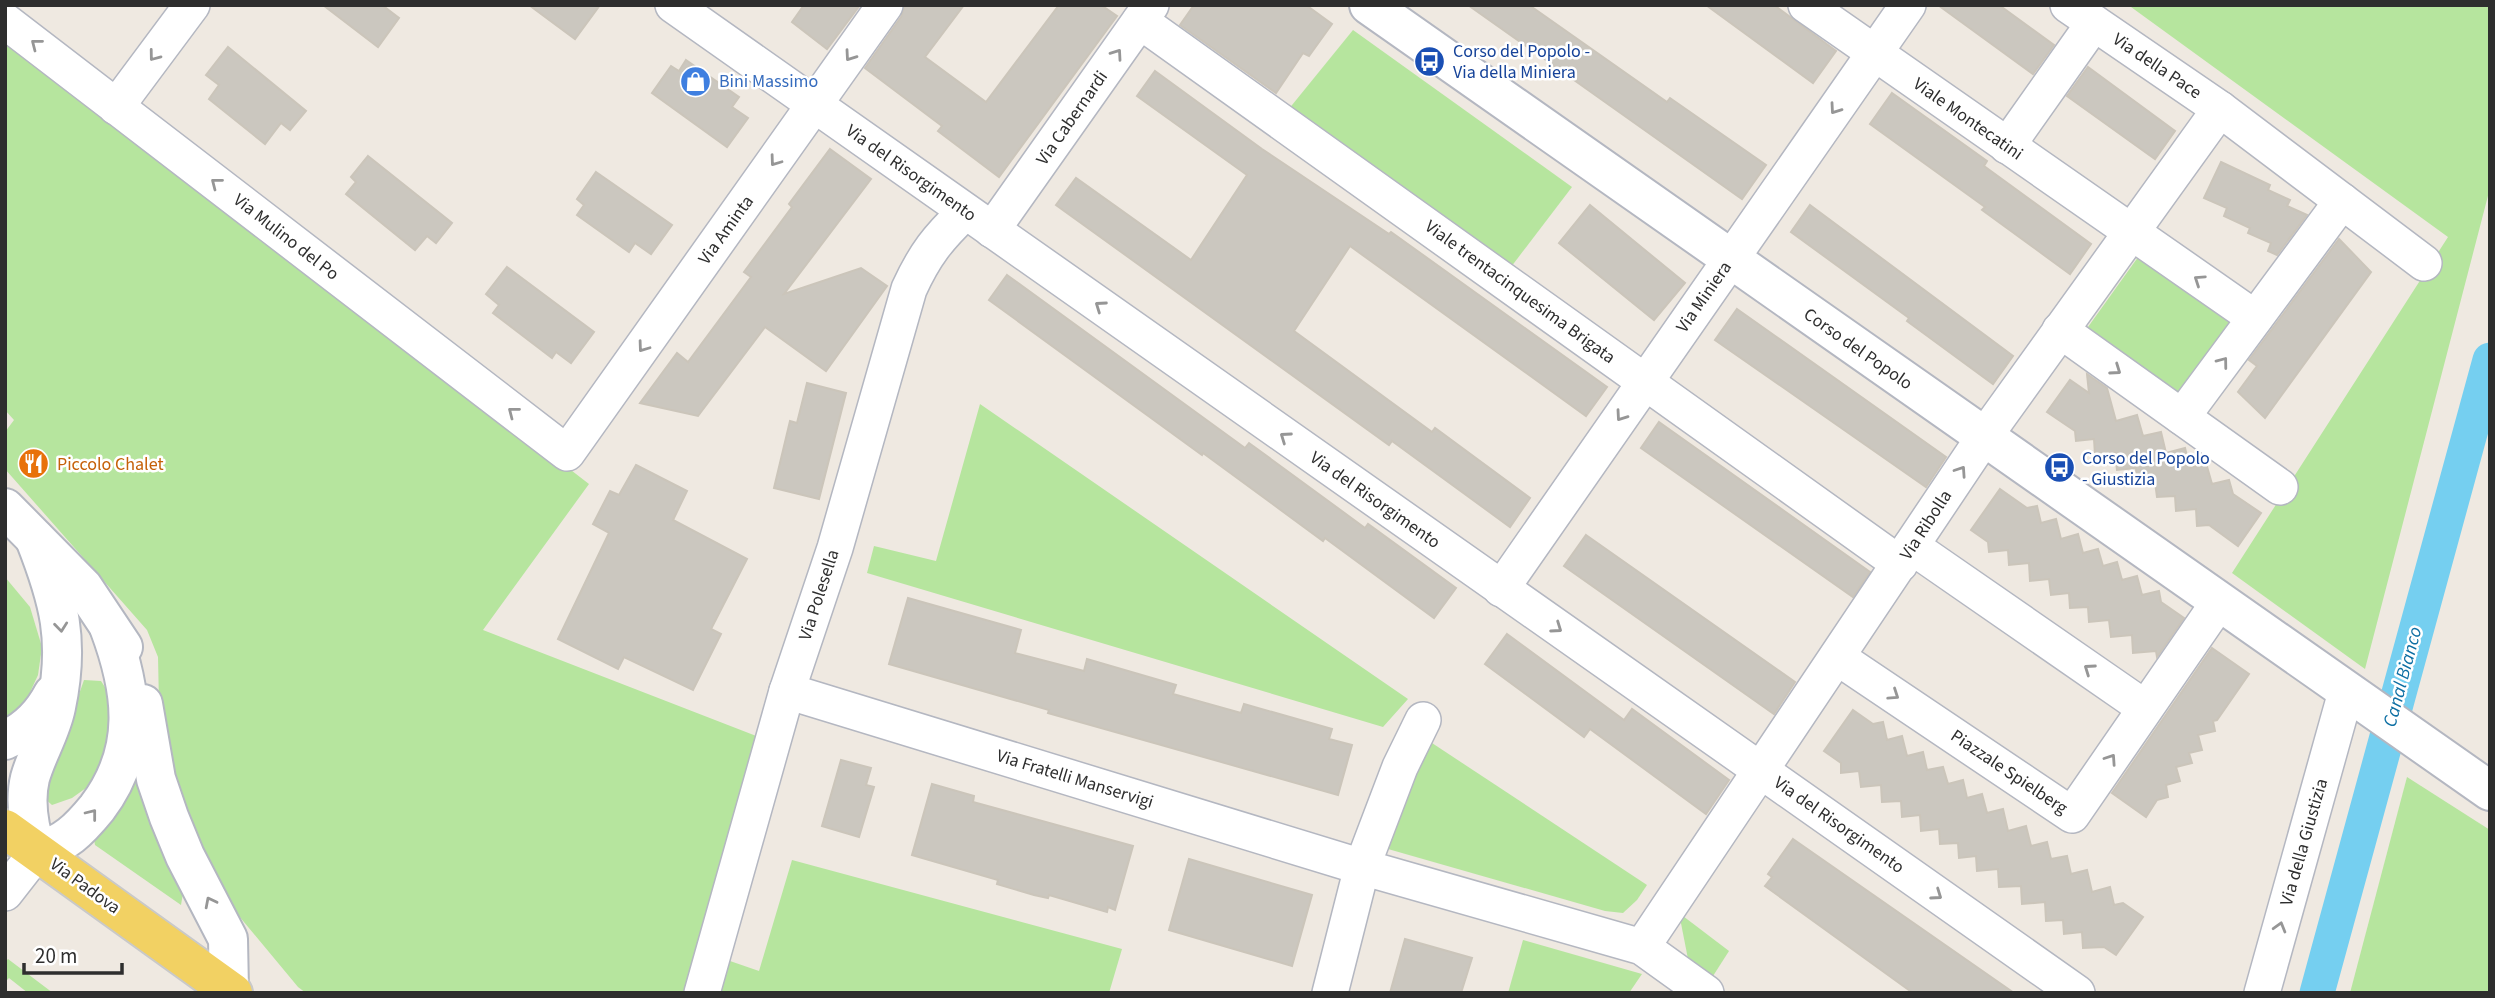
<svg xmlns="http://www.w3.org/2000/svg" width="2495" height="998" font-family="'Source Sans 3',sans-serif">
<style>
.green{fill:#b6e59e}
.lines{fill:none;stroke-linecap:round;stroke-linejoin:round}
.canal{stroke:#75cff0;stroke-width:35}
.building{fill:#cbc7bf;stroke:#cbc5ba;stroke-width:2}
.minor-casing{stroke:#b4b7c1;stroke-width:38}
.tertiary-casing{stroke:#b4b7c1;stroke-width:42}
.primary-casing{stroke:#c9c9c9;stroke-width:42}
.minor{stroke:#fff;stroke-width:35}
.tertiary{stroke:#fff;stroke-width:38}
.primary{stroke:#f2d163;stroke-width:38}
.oneway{stroke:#969696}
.labels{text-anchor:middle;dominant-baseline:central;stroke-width:5;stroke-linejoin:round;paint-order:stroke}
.transit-label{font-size:18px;fill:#164399;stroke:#fff;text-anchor:start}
.street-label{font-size:18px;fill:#2e2e2e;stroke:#fff}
.shop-label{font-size:18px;fill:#366cbe;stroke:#fff;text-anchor:start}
.food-label{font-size:18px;fill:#c56008;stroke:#fff;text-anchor:start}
.water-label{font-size:19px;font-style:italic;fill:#0d6fa3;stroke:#fff}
</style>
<rect width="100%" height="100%" fill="#efe9e1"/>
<g class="green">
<polygon points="2132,5 2490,5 2490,188 2365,669 2232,573 2448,237 2131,7"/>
<polygon points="1353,30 1572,187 1511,267 1288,110"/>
<polygon points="5,33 589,484 483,630 764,739 693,993 306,993 298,987 224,898 171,783 159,704 158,657 147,630 5,469 5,432 14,420 5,410"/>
<polygon points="2141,253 2237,322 2179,404 2083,334"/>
<polygon points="980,404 1408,699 1383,727 867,573 874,546 936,561"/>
<polygon points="5,577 30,607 42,647 38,675 27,699 5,725"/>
<polygon points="84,680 101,681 112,698 108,753 86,788 72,798 52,805 43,797"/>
<polygon points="1432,743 1647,885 1637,900 1623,913 1605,911 1388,849 1411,770"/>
<polygon points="2407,777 2490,830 2490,993 2350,993"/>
<polygon points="140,780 165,861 183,893 181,905 95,845 93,834 130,781"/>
<polygon points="792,860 1122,949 1109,993 720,993 730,961 759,971"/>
<polygon points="1679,913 1729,951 1713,976 1688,959"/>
<polygon points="1523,940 1642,974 1629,993 1508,993"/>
<polygon points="8,959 53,993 28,993 9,978 5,982 5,962"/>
</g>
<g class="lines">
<polyline class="canal" points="2317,993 2490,360"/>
</g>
<g class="building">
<polygon points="323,5 382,5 399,18 378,47"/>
<polygon points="529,5 600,5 575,39"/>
<polygon points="804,5 860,5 827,49 792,22"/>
<polygon points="905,5 964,5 925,57 986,102 1059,5 1101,5 1117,16 999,177 938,131 942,126 865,68 901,17"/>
<polygon points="1194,5 1306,5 1332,24 1309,56 1303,53 1276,93 1180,25"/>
<polygon points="1468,5 1529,5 1667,102 1670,98 1766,165 1742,199"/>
<polygon points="1706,5 1774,5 1836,51 1813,83"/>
<polygon points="1938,5 1999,5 2054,45 2033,74"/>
<polygon points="228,47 306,111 290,130 281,123 265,144 209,99 219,85 206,75"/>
<polygon points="686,60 739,97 732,107 748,118 727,147 652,93 671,66 679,71"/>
<polygon points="2088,67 2175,131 2155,159 2067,96"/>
<polygon points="1155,71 1262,149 1389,234 1391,232 1607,387 1586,416 1350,246 1294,331 1432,432 1435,428 1530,498 1510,527 1392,441 1389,445 1056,205 1076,178 1191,260 1247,175 1137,96"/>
<polygon points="1892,93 1987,161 1984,166 2091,244 2070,274 1982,210 1985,207 1870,124"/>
<polygon points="830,149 871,179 784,294 861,268 887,286 826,371 765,327 698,416 640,403 677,353 688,362 751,277 744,272 792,207 789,204"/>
<polygon points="368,156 452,223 436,243 427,236 415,250 346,194 356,182 351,177"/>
<polygon points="2221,162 2270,185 2268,190 2290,200 2287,206 2307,215 2277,255 2268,251 2271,243 2248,233 2250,228 2224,216 2227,208 2204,198"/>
<polygon points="596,172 672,225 651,254 635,243 629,252 577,215 584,205 577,199"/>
<polygon points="1590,205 1685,283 1654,320 1559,243"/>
<polygon points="1810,205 2013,356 1993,384 1907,321 1909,318 1791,232"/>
<polygon points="2339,239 2371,272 2265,418 2238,392 2257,366 2249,360"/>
<polygon points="507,267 594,332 571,363 556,352 552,358 493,313 499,305 486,294"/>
<polygon points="1007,275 1245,448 1249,443 1365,528 1368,524 1456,588 1434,618 1325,538 1323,541 1203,453 1202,455 989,300"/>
<polygon points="1737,309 1946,457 1926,487 1715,340"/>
<polygon points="2087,374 2107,388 2116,421 2137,415 2143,436 2161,432 2166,453 2185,448 2190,468 2206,463 2212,484 2229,480 2233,494 2261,513 2238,546 2209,525 2197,526 2196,509 2176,511 2175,496 2157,497 2155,482 2137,484 2136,468 2117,470 2115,453 2095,455 2094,439 2076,441 2075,431 2047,412 2070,380 2089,393"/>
<polygon points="807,383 846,393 819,499 774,488 790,421 797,423"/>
<polygon points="1659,422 1870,572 1853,597 1641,448"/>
<polygon points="636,465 687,491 673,520 747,559 711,629 721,634 693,690 624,657 618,669 558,639 609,533 593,524 610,491 619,495"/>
<polygon points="2000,489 2027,508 2037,506 2041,523 2056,519 2061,539 2078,534 2083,553 2098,549 2103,566 2117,562 2122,580 2137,576 2142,595 2159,591 2161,602 2184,618 2157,657 2156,651 2133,653 2132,635 2111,637 2109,620 2089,622 2088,607 2070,608 2069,593 2051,595 2049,579 2030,581 2029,563 2009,565 2008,550 1989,552 1988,542 1971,530"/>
<polygon points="1586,535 1795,682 1774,714 1564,566"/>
<polygon points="908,598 1021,630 1015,653 1084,671 1087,659 1176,685 1173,694 1241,713 1244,704 1332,729 1329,739 1352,745 1338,795 1048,713 1049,710 889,664"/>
<polygon points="1507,634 1624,720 1632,709 1729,780 1706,814 1590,729 1584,737 1485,664"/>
<polygon points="2212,648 2249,674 2217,720 2213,721 2215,731 2198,735 2202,750 2189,753 2192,763 2176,767 2180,781 2166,785 2168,797 2157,800 2146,817 2112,793"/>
<polygon points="1853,710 1873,724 1883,722 1887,740 1902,736 1907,756 1923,752 1927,770 1943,767 1948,784 1963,780 1967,798 1982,794 1987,813 2003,809 2008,831 2026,826 2031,846 2047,842 2051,859 2067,856 2071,874 2087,870 2092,892 2110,887 2114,905 2123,903 2143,917 2116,955 2104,947 2083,948 2082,932 2064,934 2063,920 2046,921 2045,902 2022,904 2021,886 1999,887 1998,869 1977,871 1976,856 1959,858 1958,843 1940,844 1939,829 1921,831 1920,815 1902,817 1901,801 1882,802 1881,785 1861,787 1859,771 1841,773 1841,763 1824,751"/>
<polygon points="841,760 871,768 866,785 874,787 859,837 822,826"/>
<polygon points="932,784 974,796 973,802 1133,846 1115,910 1108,907 1107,912 1049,895 1048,898 1034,895 997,884 998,880 912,855"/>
<polygon points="1793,839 2014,993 1913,993 1765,886 1772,877 1768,874"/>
<polygon points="1189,859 1312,895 1292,966 1169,930"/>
<polygon points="1405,939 1472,958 1461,993 1390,993"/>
</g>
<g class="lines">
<defs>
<g id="minor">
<polyline points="673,5 2077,993"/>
<polyline points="1806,5 2255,318"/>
<polyline points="2068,5 2220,109 2424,263"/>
<polyline points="5,21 567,453 885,5"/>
<polyline points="1140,21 1900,564"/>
<polyline points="116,107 192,5"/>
<polyline points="2007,146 2094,23"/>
<polyline points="992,230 1151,5"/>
<polyline points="2060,330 2280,487"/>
<polyline points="2182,417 2342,201"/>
<polyline points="1911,546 2145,708"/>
<polyline points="1501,589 1908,5"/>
<polyline points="1837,657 2072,815 2219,602"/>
<polyline points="787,691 1362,867 1642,947 1706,993"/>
<polyline points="5,893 37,852"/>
<polyline points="1642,947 1984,437 2220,109"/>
<path d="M702,993L787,691L835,548L909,289C925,254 938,238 965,212"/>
<polyline points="1330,993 1362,867 1400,767 1423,720"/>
<polyline points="2262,993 2346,692"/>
</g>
<g id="tertiary">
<polyline points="1369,5 2490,791"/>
<polyline points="5,508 83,587 123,647"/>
<path d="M35,539C59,600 70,641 56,707C51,732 37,753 30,778C24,803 29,828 37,852C65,844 79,830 97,808C141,750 133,691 109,627"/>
<polyline points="143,704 156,779 169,817 185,856 228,939 229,990"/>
<path d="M5,740C26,731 42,715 53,694"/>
</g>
<polyline id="primary" points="5,829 233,993"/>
</defs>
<use href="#minor" class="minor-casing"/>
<use href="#tertiary" class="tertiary-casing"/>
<use href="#primary" class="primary-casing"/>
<use href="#minor" class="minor"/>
<use href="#tertiary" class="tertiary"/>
<use href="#primary" class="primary"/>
</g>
<defs><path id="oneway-chevron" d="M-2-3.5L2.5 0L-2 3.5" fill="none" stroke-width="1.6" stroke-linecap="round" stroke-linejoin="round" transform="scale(1.75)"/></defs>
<g class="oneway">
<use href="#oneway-chevron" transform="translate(36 44) rotate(-142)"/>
<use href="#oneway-chevron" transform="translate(1117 54) rotate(-55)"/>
<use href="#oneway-chevron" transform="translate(154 56) rotate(127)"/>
<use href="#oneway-chevron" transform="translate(850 56) rotate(125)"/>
<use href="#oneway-chevron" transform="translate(1835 109) rotate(125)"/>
<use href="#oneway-chevron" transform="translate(775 161) rotate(126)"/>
<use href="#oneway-chevron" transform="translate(216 183) rotate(-142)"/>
<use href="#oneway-chevron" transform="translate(2199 280) rotate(-146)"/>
<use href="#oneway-chevron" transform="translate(1100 306) rotate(-145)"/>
<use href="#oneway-chevron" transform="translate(643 347) rotate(126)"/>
<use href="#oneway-chevron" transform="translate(2223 362) rotate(-53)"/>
<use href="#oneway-chevron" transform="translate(2116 370) rotate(35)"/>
<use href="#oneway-chevron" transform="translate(513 412) rotate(-142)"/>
<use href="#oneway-chevron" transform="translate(1621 416) rotate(125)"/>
<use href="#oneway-chevron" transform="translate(1285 437) rotate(-145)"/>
<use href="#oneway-chevron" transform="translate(1961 471) rotate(-56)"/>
<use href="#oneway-chevron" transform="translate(61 627) rotate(84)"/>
<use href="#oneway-chevron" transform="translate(1557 628) rotate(35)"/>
<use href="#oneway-chevron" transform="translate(2089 669) rotate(-145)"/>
<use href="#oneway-chevron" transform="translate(1894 695) rotate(34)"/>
<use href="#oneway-chevron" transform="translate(2111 759) rotate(-56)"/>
<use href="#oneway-chevron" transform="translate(92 814) rotate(-52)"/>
<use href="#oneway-chevron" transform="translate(1937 895) rotate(35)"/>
<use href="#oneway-chevron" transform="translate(210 902) rotate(-117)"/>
<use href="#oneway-chevron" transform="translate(2280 927) rotate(-74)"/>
</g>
<defs>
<symbol id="bus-disc" viewBox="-11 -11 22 22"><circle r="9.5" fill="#1a4fb4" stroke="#fff"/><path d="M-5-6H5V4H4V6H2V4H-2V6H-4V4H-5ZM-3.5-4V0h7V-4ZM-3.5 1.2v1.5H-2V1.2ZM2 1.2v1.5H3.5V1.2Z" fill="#fff"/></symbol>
<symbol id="shop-disc" viewBox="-11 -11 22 22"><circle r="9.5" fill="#3f7fe0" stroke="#fff"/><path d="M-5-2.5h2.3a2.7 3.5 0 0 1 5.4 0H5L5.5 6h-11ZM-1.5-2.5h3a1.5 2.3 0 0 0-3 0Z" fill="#fff"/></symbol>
<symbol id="restaurant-disc" viewBox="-11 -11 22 22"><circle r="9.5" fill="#e8710a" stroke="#fff"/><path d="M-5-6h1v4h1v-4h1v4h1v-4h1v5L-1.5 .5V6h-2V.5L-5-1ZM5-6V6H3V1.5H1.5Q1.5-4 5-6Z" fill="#fff"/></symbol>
</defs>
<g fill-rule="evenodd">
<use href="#bus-disc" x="1412" y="44" width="35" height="35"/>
<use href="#shop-disc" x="678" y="64" width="35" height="35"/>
<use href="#restaurant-disc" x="16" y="446" width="35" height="35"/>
<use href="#bus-disc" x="2042" y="450" width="35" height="35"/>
</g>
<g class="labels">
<g class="transit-label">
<text x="1453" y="51">Corso del Popolo -<tspan x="1453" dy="21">Via della Miniera</tspan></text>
<text x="2082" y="458">Corso del Popolo<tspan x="2082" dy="21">- Giustizia</tspan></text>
</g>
<g class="street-label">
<text transform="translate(2157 66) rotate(34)">Via della Pace</text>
<text transform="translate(1072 118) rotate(-55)">Via Cabernardi</text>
<text transform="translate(1968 119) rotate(35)">Viale Montecatini</text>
<text transform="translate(911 173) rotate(35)">Via del Risorgimento</text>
<text transform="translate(726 230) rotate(-54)">Via Aminta</text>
<text transform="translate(286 237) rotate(38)">Via Mulino del Po</text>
<text transform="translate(1520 292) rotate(36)">Viale trentacinquesima Brigata</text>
<text transform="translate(1704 297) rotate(-55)">Via Miniera</text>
<text transform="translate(1858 349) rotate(35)">Corso del Popolo</text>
<text transform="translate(1375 500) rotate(35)">Via del Risorgimento</text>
<text transform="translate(1926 525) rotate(-57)">Via Ribolla</text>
<text transform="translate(819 595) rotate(-72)">Via Polesella</text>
<text transform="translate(2009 772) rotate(34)">Piazzale Spielberg</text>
<text transform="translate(1075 779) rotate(17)">Via Fratelli Manservigi</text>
<text transform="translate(1839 825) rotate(35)">Via del Risorgimento</text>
<text transform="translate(2304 842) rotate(-74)">Via della Giustizia</text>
<text transform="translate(85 886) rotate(36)">Via Padova</text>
</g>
<g class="shop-label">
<text x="719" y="81">Bini Massimo</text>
</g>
<g class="food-label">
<text x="57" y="464">Piccolo Chalet</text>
</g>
<g class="water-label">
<text transform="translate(2403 677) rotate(-75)">Canal Bianco</text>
</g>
</g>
<rect width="2495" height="998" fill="none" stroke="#2e2e2e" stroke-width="14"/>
<path d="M24 963v10h98v-10" fill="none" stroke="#2e2e2e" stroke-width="3.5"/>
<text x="35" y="963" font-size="21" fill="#2e2e2e" stroke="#ffffff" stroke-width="5" paint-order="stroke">20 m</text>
</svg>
